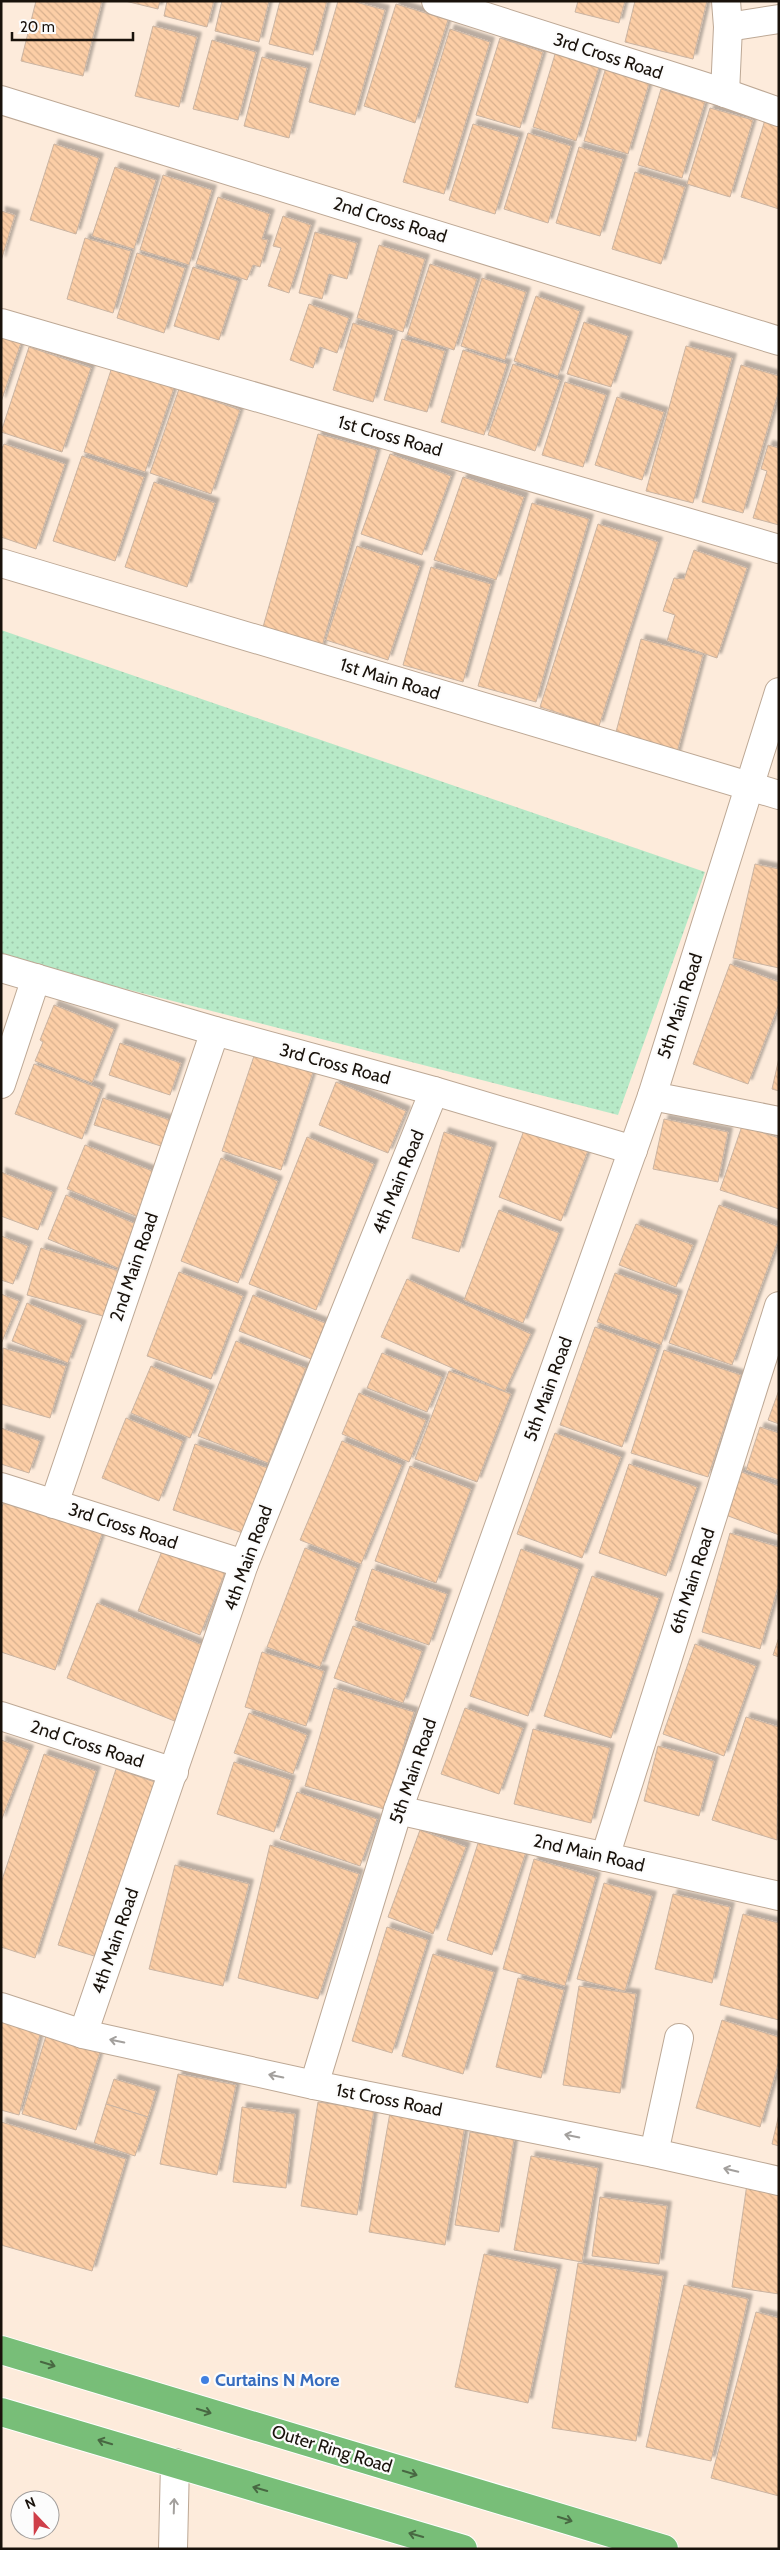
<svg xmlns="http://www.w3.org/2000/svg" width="780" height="2550" font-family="Cabin,sans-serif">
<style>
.park{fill:url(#park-dots)}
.building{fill:url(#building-back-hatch);stroke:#cab4a2;filter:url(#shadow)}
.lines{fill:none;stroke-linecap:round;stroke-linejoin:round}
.minor-casing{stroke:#bda895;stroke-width:30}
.tertiary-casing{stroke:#bda895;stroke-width:30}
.trunk-casing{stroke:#fff;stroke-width:30}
.minor{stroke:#fff;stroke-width:28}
.tertiary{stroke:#fff;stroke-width:28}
.trunk{stroke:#78be78;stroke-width:28}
.oneway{stroke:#a3a09d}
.oneway2{stroke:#486842}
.shop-dot{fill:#3f7fe0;stroke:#fcfcfc;stroke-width:2}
.labels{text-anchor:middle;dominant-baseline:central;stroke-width:4.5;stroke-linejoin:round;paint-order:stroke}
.street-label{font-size:18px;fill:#19120b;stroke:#fcfcfc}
.shop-label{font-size:18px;font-weight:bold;fill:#366cbe;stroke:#fcfcfc;text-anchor:start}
</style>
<defs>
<pattern id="park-dots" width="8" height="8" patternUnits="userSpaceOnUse" patternTransform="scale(1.25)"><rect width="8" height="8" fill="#b7e9c7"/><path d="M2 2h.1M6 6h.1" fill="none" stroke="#9dc7aa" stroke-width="1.8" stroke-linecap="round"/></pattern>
<pattern id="building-back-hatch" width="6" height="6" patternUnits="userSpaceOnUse" patternTransform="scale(1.25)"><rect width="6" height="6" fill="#fccea6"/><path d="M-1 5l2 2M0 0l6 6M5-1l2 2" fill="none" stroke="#d7b08e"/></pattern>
<filter id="shadow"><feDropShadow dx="4.5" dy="-4.5" stdDeviation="1" flood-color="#0004"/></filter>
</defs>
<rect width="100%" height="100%" fill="#fdebdb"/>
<polygon class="park" points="1,630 705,872 618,1115 1,957"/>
<g class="building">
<polygon points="36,1 102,1 83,76 21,61"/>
<polygon points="125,1 160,1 158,9"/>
<polygon points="167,1 214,1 207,27 164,16"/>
<polygon points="222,1 269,1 259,42 215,31"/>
<polygon points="280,1 327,1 313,55 269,44"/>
<polygon points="338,1 352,1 385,10 355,115 309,102"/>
<polygon points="578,1 625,1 619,23 575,12"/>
<polygon points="635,1 707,1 693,59 625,42"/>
<polygon points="396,4 448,20 415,123 364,106"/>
<polygon points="153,26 197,37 179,107 135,96"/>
<polygon points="450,29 490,42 444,194 403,182"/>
<polygon points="500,38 543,52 520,128 476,115"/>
<polygon points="212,40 256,52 238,120 193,109"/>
<polygon points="556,51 600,64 576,141 533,127"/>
<polygon points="262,57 307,68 289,138 244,126"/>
<polygon points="607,64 651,77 628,154 584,141"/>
<polygon points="661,89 705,102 682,178 638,165"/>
<polygon points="710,108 753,120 730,197 687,184"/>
<polygon points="765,120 779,124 779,209 741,197"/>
<polygon points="473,124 519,137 495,214 449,200"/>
<polygon points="528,133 571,146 548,223 504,209"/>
<polygon points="54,144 99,158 76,234 30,220"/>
<polygon points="579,147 623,159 600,236 556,223"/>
<polygon points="115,167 156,180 134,249 92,236"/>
<polygon points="635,172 685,187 661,264 612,249"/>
<polygon points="163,175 212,190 189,265 140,250"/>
<polygon points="218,197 270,214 262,239 268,240 260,267 253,265 247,280 196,264"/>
<polygon points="1,211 15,215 1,261"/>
<polygon points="283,216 311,225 289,293 268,286 281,248 273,246"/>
<polygon points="315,232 357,243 347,279 329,274 322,299 299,293"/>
<polygon points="85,238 131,251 113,313 67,299"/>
<polygon points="379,245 425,259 403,332 357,318"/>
<polygon points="137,253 185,268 164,333 117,318"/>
<polygon points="430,264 477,279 454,350 407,335"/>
<polygon points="193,267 238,281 219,340 174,326"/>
<polygon points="482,278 526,292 505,360 461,346"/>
<polygon points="536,296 580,311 558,376 514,361"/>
<polygon points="309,304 349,318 337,353 320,347 313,368 290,360"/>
<polygon points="584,322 628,336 611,387 567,374"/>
<polygon points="353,323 393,335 373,402 333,390"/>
<polygon points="1,336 21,343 1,402"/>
<polygon points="402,339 445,351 427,412 384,400"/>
<polygon points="686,346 732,358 693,503 646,491"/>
<polygon points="29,347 91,368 62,452 1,432"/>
<polygon points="463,350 507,364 484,435 441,422"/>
<polygon points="513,364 560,380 535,451 488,435"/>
<polygon points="741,365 779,376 779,390 743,513 702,502"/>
<polygon points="112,367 174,388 145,472 84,452"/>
<polygon points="565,382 606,395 583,467 542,455"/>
<polygon points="179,389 240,410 211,494 150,473"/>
<polygon points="617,397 664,412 642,480 595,465"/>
<polygon points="318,434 377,450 321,650 261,634"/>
<polygon points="4,444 65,464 36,549 1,537 1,450"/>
<polygon points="768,445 779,448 779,525 753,518 767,471 761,469"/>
<polygon points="390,454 451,476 422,555 361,534"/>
<polygon points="82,456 144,477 115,561 53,541"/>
<polygon points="463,477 524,497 496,580 434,560"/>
<polygon points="154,482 215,503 187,587 125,567"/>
<polygon points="532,503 589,519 536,702 478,686"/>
<polygon points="598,524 658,542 599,726 540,707"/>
<polygon points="357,546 420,566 388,660 326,640"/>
<polygon points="694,550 747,568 717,658 667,641 675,615 663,611 674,578 684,579"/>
<polygon points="431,567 491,584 463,682 403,665"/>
<polygon points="641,639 703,655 675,760 613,743"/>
<polygon points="755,864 779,869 779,968 733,958"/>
<polygon points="730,964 779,982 779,1004 748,1084 693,1064"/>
<polygon points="54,1005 114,1029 92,1083 35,1061 43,1042 40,1040"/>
<polygon points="120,1043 181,1063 170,1095 109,1075"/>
<polygon points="255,1053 313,1072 281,1170 222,1151"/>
<polygon points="779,1058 779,1091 772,1089"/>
<polygon points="34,1064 101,1089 82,1139 15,1114"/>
<polygon points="336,1082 406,1111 388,1153 319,1125"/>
<polygon points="103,1098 173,1121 164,1147 94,1125"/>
<polygon points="664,1119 728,1132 718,1182 653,1169"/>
<polygon points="526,1125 589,1148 561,1221 499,1197"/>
<polygon points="742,1126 779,1138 779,1209 720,1190"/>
<polygon points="444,1132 492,1147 459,1252 412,1238"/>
<polygon points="307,1137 374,1164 316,1310 249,1284"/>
<polygon points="85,1145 155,1172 138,1217 67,1189"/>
<polygon points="221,1158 278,1181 238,1283 181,1261"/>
<polygon points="1,1172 53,1192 38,1230 1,1216"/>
<polygon points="66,1195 136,1224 118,1268 48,1239"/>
<polygon points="719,1205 779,1227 779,1238 732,1365 669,1343"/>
<polygon points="499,1210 559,1233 523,1323 464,1300"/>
<polygon points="636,1224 693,1245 676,1287 619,1265"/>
<polygon points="1,1236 28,1246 13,1284 1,1280"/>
<polygon points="41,1248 123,1272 110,1318 27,1295"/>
<polygon points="179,1272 243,1296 211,1379 147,1356"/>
<polygon points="615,1273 678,1295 661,1345 597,1322"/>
<polygon points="407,1279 531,1334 505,1391 381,1337"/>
<polygon points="1,1294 19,1301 1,1344"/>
<polygon points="253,1295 325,1323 311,1359 239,1331"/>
<polygon points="27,1303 82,1325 68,1363 12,1341"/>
<polygon points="595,1327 657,1349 622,1447 560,1425"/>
<polygon points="236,1341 306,1368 268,1463 198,1436"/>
<polygon points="3,1348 66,1366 50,1418 1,1404"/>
<polygon points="664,1350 741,1375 708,1477 631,1453"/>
<polygon points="382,1353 442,1377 427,1412 367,1388"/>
<polygon points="151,1366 210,1390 190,1438 131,1413"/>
<polygon points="449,1371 511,1394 477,1482 415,1459"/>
<polygon points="779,1390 779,1424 768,1420"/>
<polygon points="359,1393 426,1420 409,1462 342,1434"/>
<polygon points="126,1418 183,1441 159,1501 102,1478"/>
<polygon points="760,1427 779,1433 779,1480 746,1470"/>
<polygon points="1,1428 40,1441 29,1473 1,1464"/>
<polygon points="555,1433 621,1457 582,1558 517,1534"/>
<polygon points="342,1441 402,1465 361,1564 300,1540"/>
<polygon points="195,1444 274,1470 252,1536 173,1510"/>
<polygon points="629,1464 697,1487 666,1576 599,1553"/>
<polygon points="410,1466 471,1489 436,1583 375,1561"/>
<polygon points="739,1471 779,1486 779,1535 723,1514"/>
<polygon points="5,1498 103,1531 55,1670 1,1652 1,1510"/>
<polygon points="730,1533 779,1547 779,1583 760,1649 702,1632"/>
<polygon points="164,1546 226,1570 200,1635 138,1611"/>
<polygon points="305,1548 357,1568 320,1667 267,1647"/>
<polygon points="521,1549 579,1569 528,1716 470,1696"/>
<polygon points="372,1569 447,1594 429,1645 355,1620"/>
<polygon points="592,1576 659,1598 611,1738 544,1716"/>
<polygon points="97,1603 212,1649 182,1724 67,1678"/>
<polygon points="353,1626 422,1651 403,1703 334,1678"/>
<polygon points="779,1637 779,1657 773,1655"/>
<polygon points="695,1644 756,1666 724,1756 663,1734"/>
<polygon points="262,1652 324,1671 306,1726 245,1707"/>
<polygon points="334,1688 414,1712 384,1809 305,1786"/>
<polygon points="465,1708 523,1728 499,1794 441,1774"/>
<polygon points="249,1713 307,1735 293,1774 234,1753"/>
<polygon points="746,1717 779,1727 777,1840 712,1820"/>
<polygon points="533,1729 610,1748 591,1823 514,1804"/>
<polygon points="1,1740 29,1750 1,1821"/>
<polygon points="658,1746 714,1761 699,1816 644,1801"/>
<polygon points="44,1754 96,1771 35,1958 1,1947 1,1883"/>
<polygon points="234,1762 291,1780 274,1832 217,1814"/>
<polygon points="116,1769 161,1784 104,1959 58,1945"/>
<polygon points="297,1792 377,1819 360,1866 280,1839"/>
<polygon points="420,1830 466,1847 433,1934 388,1917"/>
<polygon points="480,1837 526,1852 492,1955 447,1940"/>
<polygon points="270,1845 359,1874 318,1999 238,1978"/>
<polygon points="534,1859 596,1877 565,1986 503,1969"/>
<polygon points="175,1865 249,1884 223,1986 149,1969"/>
<polygon points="604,1883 652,1896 625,1991 577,1979"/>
<polygon points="673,1894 730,1907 712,1983 655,1969"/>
<polygon points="743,1914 779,1923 779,2020 720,2005"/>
<polygon points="387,1927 428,1940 392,2053 352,2041"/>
<polygon points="433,1954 494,1972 463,2074 402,2056"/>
<polygon points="518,1978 564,1990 541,2078 496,2067"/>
<polygon points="579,1986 636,1994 620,2093 563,2085"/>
<polygon points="1,2012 43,2023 19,2115 1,2110"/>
<polygon points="722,2020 779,2037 779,2061 760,2127 696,2108"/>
<polygon points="46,2036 100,2052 76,2130 22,2114"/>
<polygon points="178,2074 236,2085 217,2175 160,2164"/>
<polygon points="114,2079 156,2091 148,2117 106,2104"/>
<polygon points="318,2102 374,2110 357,2215 301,2206"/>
<polygon points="106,2104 148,2117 135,2156 94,2143"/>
<polygon points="242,2107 295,2114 286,2188 233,2182"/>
<polygon points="391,2107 466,2119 445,2245 369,2232"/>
<polygon points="779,2114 779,2146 772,2144"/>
<polygon points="1,2122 126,2159 92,2271 1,2245"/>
<polygon points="470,2132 514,2139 499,2232 455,2225"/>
<polygon points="531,2156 598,2168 582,2262 514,2250"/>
<polygon points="747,2184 779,2189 779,2294 732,2287"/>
<polygon points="600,2197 667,2206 659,2264 592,2256"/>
<polygon points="484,2254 557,2269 528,2403 455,2387"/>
<polygon points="578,2263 663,2276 636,2441 552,2428"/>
<polygon points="684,2285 748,2299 711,2461 646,2447"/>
<polygon points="756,2312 779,2318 779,2496 711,2478"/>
</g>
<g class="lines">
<defs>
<g id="minor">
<polyline points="436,1 725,93 779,112"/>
<polyline points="728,27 779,19"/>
<polyline points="725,93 728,27 726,1"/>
<polyline points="1,100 779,341"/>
<polyline points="1,323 779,549"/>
<polyline points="1,968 215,1031 434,1091 633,1150"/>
<polyline points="1,1084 36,978"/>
<polyline points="652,1096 779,1121"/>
<polyline points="1,1487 244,1564"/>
<polyline points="54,1504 215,1031"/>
<polyline points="1,1716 174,1772"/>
<polyline points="398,1810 779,1896"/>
<polyline points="605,1857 779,1306"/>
<polyline points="1,2007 83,2034 314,2085 654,2153 779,2181"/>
<polyline points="83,2034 244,1564 434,1091"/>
<polyline points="314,2085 398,1810 652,1096 779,692"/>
<polyline points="654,2153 679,2038"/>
<polyline points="173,2549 175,2463"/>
</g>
<polyline id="tertiary" points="1,563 779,795"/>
<g id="trunk">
<polyline points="1,2350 664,2549"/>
<polyline points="1,2412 463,2549"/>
</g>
</defs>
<use href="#minor" class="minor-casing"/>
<use href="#tertiary" class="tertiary-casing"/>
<use href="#trunk" class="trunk-casing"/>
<use href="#minor" class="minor"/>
<use href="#tertiary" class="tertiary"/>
<use href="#trunk" class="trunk"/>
</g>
<defs><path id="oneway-shaft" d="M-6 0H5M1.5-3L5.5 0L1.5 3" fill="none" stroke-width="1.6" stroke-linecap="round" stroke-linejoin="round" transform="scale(1.25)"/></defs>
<g class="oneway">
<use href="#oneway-shaft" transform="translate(117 2041) rotate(-168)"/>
<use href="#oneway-shaft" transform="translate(276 2076) rotate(-168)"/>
<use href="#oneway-shaft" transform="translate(572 2136) rotate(-169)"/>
<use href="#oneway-shaft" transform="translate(731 2170) rotate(-167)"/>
<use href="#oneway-shaft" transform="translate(174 2506) rotate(-88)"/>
</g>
<g class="oneway2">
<use href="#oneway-shaft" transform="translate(48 2364) rotate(17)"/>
<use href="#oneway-shaft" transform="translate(204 2411) rotate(17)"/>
<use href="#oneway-shaft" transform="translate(105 2442) rotate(-163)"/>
<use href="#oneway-shaft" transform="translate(410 2473) rotate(17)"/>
<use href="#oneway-shaft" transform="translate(260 2489) rotate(-164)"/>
<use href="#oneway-shaft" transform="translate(565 2519) rotate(17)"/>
<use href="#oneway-shaft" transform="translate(416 2535) rotate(-164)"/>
</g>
<circle class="shop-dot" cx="205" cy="2380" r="5"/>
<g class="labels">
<g class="street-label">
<text transform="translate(608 56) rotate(18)">3rd Cross Road</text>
<text transform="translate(390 220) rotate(17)">2nd Cross Road</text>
<text transform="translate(390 436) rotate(16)">1st Cross Road</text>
<text transform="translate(390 679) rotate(17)">1st Main Road</text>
<text transform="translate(680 1006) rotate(-72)">5th Main Road</text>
<text transform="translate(335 1064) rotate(15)">3rd Cross Road</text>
<text transform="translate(398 1182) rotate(-68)">4th Main Road</text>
<text transform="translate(134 1267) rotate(-71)">2nd Main Road</text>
<text transform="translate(548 1389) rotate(-70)">5th Main Road</text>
<text transform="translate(123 1526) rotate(18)">3rd Cross Road</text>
<text transform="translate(248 1558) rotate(-70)">4th Main Road</text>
<text transform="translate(692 1581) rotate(-72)">6th Main Road</text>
<text transform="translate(87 1744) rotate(18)">2nd Cross Road</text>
<text transform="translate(413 1771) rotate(-71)">5th Main Road</text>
<text transform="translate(589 1853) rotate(13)">2nd Main Road</text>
<text transform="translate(115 1941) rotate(-71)">4th Main Road</text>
<text transform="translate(389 2100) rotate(11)">1st Cross Road</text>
<text transform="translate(332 2449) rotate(17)">Outer Ring Road</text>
</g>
<g class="shop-label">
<text x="215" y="2380">Curtains N More</text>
</g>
</g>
<rect width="780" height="2550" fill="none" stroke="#19120b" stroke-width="5"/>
<g transform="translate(35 2515) rotate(338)"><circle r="24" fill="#fcfcfc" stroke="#a19e9c"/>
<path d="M0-4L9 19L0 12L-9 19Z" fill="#cf3f49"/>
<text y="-8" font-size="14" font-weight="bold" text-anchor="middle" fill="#19120b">N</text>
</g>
<path d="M12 32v8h121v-8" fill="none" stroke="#19120b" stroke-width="2.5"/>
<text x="20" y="32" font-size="15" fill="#19120b" stroke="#fcfcfc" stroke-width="4" paint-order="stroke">20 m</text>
</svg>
